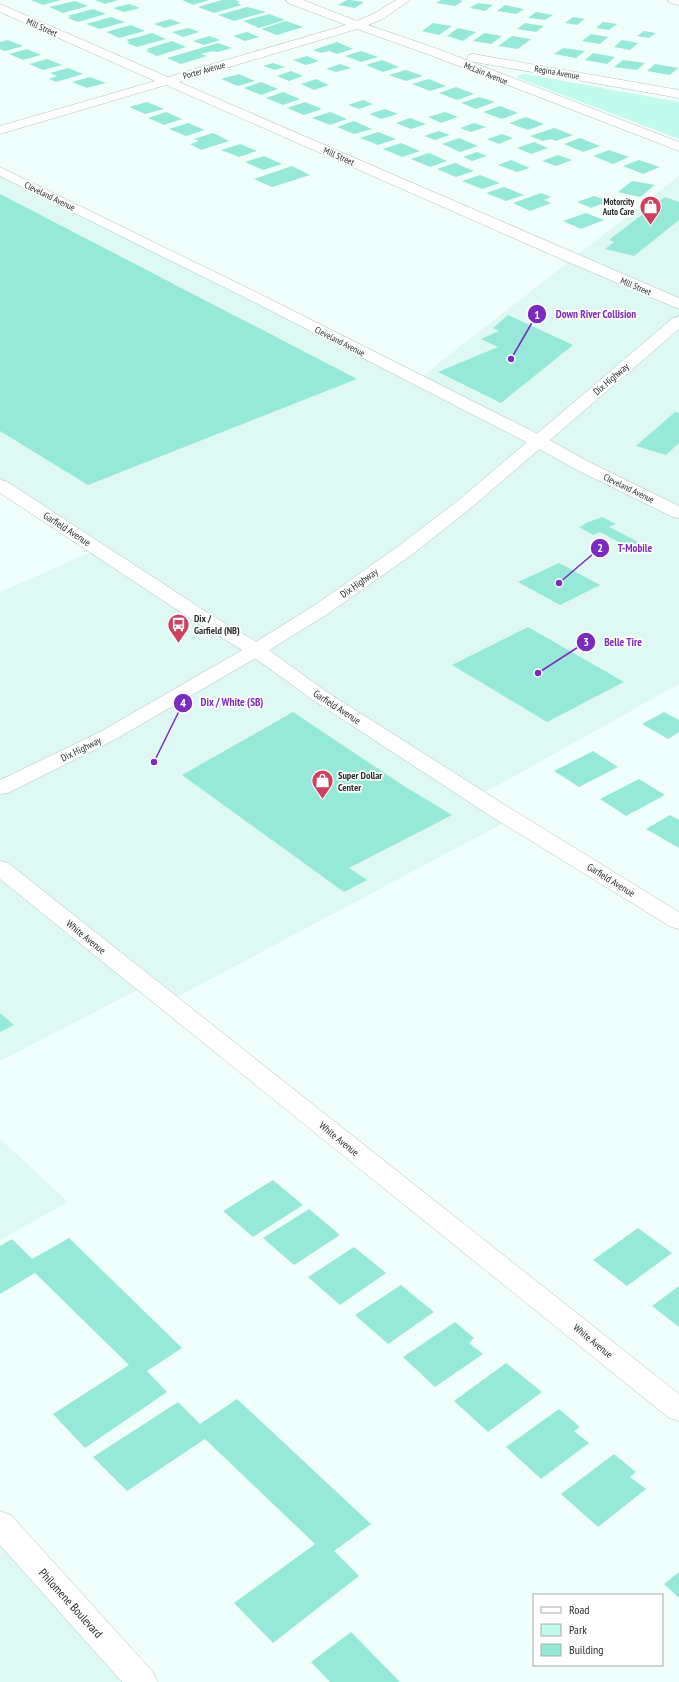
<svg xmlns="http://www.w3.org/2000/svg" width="679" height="1682" font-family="'PT Sans Narrow',sans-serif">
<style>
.built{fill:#def8f3}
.green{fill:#c2faee}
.building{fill:#96e9d9}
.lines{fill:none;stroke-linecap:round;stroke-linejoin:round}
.minor-casing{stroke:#b0c1bd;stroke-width:1}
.primary-casing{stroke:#b0c1bd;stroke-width:1}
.minor{fill:#fff;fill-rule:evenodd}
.primary{fill:#fff;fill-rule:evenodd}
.labels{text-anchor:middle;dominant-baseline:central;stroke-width:3.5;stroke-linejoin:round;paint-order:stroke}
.far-street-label{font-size:9px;fill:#272d2c;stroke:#fff}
.far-poi-label{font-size:9px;font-weight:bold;fill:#272d2c;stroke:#fff;text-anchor:end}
.street-label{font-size:10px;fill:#272d2c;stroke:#fff}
.poi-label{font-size:10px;font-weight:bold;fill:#272d2c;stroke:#fff;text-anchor:start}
.near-street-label{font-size:12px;fill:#272d2c;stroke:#fff}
.leader{fill:none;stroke:#7b2cbf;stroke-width:1.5}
.callout-dot{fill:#7b2cbf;stroke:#fff;stroke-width:1.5}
.mark-label{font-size:12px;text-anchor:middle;font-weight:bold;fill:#fff}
.callout-label{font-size:11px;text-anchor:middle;font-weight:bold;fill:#7b2cbf;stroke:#fff;stroke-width:3.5;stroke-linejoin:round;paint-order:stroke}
</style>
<rect width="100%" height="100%" fill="#f1fffc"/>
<g class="built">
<polygon points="0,171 417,380 679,176 679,684 477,797 511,819 168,1002 147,985 0,1061 0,592 98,549 0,485"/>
<polygon points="0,1139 68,1202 0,1240"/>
<polygon points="0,1528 140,1682 0,1682"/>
</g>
<polygon class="green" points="525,74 679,102 679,139 518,78 518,75"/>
<g class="building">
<polygon points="31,0 61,0 43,5"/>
<polygon points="95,0 118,0 105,4"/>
<polygon points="182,0 209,0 193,5"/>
<polygon points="222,0 235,0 240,2 237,3 242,5 214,13 198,7"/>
<polygon points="347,0 350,0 364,2 355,8 338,5"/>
<polygon points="441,0 459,0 463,1 455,6 436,3"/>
<polygon points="75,1 88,6 63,13 49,7"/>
<polygon points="478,3 493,5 485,11 470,8"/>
<polygon points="129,4 140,8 124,12 113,8"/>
<polygon points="505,5 524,9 516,14 497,11"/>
<polygon points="247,7 266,12 234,21 218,15"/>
<polygon points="93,9 106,14 78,22 68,18 71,17 67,16"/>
<polygon points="536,12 553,15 545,20 528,18"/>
<polygon points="269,14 285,20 259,28 243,21"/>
<polygon points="111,17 125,22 100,29 86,24"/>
<polygon points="573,17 585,19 577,25 565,23"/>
<polygon points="170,19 181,23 165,28 154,24"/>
<polygon points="286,21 303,27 277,35 261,29"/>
<polygon points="603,22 617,24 609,30 596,28"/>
<polygon points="433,23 452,26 439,35 422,31"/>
<polygon points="525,23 544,26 536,32 517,29"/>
<polygon points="131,25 145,31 119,38 106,32"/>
<polygon points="189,28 199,32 183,37 172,32"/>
<polygon points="458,28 476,32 463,41 447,36"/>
<polygon points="644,31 656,33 649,38 637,36"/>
<polygon points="247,32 259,37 245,41 233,36"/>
<polygon points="152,33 166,39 137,47 127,43 130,42 126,40"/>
<polygon points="484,33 502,36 491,44 473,41"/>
<polygon points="591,34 608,37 600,44 582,41"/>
<polygon points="209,36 220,40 204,45 193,41"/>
<polygon points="512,36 531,39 518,49 498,46"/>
<polygon points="8,40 23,46 5,51 0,49 0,42"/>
<polygon points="622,40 638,43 630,50 614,47"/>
<polygon points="172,41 186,47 157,56 146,51 150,50 146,49"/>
<polygon points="337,42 353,49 337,54 329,51 321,53 313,50"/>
<polygon points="218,43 232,48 217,52 213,51 201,54 207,56 181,64 167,58"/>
<polygon points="563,48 585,51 576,58 554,54"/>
<polygon points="27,49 41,55 23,60 9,54"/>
<polygon points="361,51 378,57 361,62 345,56"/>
<polygon points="593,53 615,57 607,64 585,60"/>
<polygon points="307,56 319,61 306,65 293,60"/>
<polygon points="47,59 62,65 43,70 29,64"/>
<polygon points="382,60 399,67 383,72 366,65"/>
<polygon points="623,60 645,63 637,70 614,67"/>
<polygon points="273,63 285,67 275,70 263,66"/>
<polygon points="340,64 351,68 336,72 326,69"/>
<polygon points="655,64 678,68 670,75 647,71"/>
<polygon points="68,68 83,74 56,82 49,79 57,76 50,73"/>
<polygon points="406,70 423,76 406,81 389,75"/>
<polygon points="291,71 303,76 289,81 277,76"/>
<polygon points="239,74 255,81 238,86 221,79"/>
<polygon points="90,77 106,83 87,88 72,82"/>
<polygon points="316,79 329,85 314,90 301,84"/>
<polygon points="429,79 446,86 430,91 412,84"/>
<polygon points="261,82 278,89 261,95 244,88"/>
<polygon points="456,87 474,94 457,100 439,93"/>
<polygon points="283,92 300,99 283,105 266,98"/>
<polygon points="479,97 495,102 476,109 461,103"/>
<polygon points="363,100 373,104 359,109 348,105"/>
<polygon points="147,102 164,109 145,114 129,107"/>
<polygon points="305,102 322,109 304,115 287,108"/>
<polygon points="500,106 518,113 502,119 483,112"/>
<polygon points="385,109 398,114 381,119 369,114"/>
<polygon points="166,112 182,119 164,125 148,118"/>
<polygon points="330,112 347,119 330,125 312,118"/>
<polygon points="445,112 458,117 441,123 428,117"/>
<polygon points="526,117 544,124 528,130 509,123"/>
<polygon points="410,118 426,124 411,129 396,123"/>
<polygon points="354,121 372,129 354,134 337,127"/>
<polygon points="188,123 205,130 186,136 169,129"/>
<polygon points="474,123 486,127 471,132 460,128"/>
<polygon points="554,128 573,135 556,141 551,139 543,141 530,136"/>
<polygon points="439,131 450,135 435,140 424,136"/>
<polygon points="378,132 396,139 378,145 360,138"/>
<polygon points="213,133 229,141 201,150 190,144 199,141 194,139"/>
<polygon points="502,134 513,138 499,144 487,139"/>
<polygon points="459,138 478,146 460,152 442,144"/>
<polygon points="580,138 600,146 583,152 564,144"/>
<polygon points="534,142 548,148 531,154 517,148"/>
<polygon points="401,143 420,151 402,157 383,149"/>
<polygon points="240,144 257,151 239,157 221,150"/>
<polygon points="609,150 629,157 613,164 593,156"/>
<polygon points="477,152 487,156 472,161 463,157"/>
<polygon points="429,153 447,161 430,167 411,159"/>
<polygon points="558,155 572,160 556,166 542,161"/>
<polygon points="264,156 282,164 263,170 245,162"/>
<polygon points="511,160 530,168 517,172 498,165"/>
<polygon points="639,160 660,167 643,174 623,166"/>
<polygon points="455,163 474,171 456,177 437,169"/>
<polygon points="292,166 310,175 272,187 254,179"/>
<polygon points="480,175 500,183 482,189 462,181"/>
<polygon points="632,181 655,185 640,197 618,192"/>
<polygon points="504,187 524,195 506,201 486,193"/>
<polygon points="541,193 551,197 544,200 551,203 530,211 513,203"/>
<polygon points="0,194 357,379 88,485 0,431"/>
<polygon points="594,196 609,201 591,208 577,202"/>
<polygon points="665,197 679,202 679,220 634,256 605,249 614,242 609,240"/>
<polygon points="586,213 604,220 581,229 563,221"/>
<polygon points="508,315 573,345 501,403 438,372 498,347 481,339 499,331 493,328"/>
<polygon points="675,412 679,413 679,443 666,455 636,446"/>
<polygon points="602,517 616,524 609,527 640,543 630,548 600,532 593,535 579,527 587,523 586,523"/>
<polygon points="559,563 600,585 560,605 518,582"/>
<polygon points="528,627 624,682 547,722 452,665"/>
<polygon points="293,712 404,786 452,815 349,868 367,880 344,892 182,775"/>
<polygon points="664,712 679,720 679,732 668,739 642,724"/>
<polygon points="593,751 618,767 579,787 554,771"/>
<polygon points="639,779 665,795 626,816 600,799"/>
<polygon points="670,815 679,820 679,848 646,829"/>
<polygon points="0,1013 14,1025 0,1032"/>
<polygon points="273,1180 303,1205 253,1237 223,1211"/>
<polygon points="309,1209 340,1235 294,1265 263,1238"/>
<polygon points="638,1228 672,1253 627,1286 593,1260"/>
<polygon points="69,1238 182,1348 147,1371 167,1392 85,1448 53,1414 129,1365 35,1273 0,1294 0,1246 12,1239 32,1259"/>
<polygon points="354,1247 386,1273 340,1305 308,1277"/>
<polygon points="401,1285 434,1312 388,1344 355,1315"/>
<polygon points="679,1286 679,1327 652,1306"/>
<polygon points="455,1322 474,1338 469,1343 483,1354 435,1387 403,1357"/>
<polygon points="506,1363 542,1392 488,1432 454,1401"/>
<polygon points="237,1399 371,1524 334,1551 359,1576 273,1643 234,1603 315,1544 205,1439 127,1491 93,1457 178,1402 200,1424"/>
<polygon points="559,1409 580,1427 574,1431 589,1443 541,1479 506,1447"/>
<polygon points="614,1454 636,1472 630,1477 646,1489 598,1527 561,1494"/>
<polygon points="679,1572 679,1598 664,1584"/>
<polygon points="351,1632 400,1682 330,1682 311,1662"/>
</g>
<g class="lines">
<defs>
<g id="minor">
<polygon points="286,0 303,0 357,21 375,13 396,0 410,0 383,19 368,25 438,49 679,142 679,151 430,55 357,29 179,82 679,298 679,309 568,262 166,85 0,134 0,126 155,81 0,12 0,4 168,77 346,25 288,3"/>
<polygon points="668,0 679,0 679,5 670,3"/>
<polygon points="473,54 679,90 679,98 469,61 467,58 469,55"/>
<polygon points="0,167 262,295 544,437 589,462 679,506 679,518 673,517 577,470 532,445 252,301 0,176"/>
<polygon points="0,480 6,481 208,613 263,646 327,692 505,805 679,912 679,929 671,927 489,815 313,700 249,654 194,621 0,493"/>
<polygon points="0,861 8,863 679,1394 679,1421 669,1418 0,879"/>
<polygon points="0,1511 11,1515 153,1672 158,1682 122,1682 0,1545"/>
</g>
<polygon id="primary" points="679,316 679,329 472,507 414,553 329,613 263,654 114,740 8,793 0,794 0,780 100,732 249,646 315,605 400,545 460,499 673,318"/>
</defs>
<use href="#minor" class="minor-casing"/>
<use href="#primary" class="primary-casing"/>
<use href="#minor" class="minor"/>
<use href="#primary" class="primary"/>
</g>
<defs>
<symbol id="shop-pin" viewBox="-11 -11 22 30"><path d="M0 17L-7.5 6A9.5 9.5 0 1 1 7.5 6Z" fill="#cf3f5e" stroke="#fff"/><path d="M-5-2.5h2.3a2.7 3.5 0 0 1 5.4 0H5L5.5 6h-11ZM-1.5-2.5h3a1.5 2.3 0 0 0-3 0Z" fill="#fff"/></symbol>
<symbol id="bus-pin" viewBox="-11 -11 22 30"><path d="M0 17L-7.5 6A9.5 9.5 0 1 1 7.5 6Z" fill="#cf3f5e" stroke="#fff"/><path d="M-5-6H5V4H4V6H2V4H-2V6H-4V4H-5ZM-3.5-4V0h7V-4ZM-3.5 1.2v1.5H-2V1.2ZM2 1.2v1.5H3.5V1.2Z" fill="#fff"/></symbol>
</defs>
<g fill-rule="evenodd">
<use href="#shop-pin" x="638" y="194" width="25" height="34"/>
<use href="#bus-pin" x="166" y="612" width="25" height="34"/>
<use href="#shop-pin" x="310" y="768" width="25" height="34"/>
</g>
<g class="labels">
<g class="far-street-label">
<text transform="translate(42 27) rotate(24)">Mill Street</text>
<text transform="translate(204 70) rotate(-16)">Porter Avenue</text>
<text transform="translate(557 72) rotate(10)">Regina Avenue</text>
<text transform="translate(486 73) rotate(22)">McLain Avenue</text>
<text transform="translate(339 156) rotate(24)">Mill Street</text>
<text transform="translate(50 196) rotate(26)">Cleveland Avenue</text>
<text transform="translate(636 286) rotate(23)">Mill Street</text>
<text transform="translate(340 341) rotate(27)">Cleveland Avenue</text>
<text transform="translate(629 488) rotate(26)">Cleveland Avenue</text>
</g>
<g class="far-poi-label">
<text x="634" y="201">Motorcity<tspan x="634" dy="10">Auto Care</tspan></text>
</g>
<g class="street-label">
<text transform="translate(611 379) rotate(-41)">Dix Highway</text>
<text transform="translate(67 529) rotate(33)">Garfield Avenue</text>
<text transform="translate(359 583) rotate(-35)">Dix Highway</text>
<text transform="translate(337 707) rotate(33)">Garfield Avenue</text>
<text transform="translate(81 749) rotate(-26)">Dix Highway</text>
<text transform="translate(611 880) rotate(32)">Garfield Avenue</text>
<text transform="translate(86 937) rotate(39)">White Avenue</text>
<text transform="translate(339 1139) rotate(39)">White Avenue</text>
<text transform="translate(593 1341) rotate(39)">White Avenue</text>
</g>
<g class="poi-label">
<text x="194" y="618">Dix /<tspan x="194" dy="12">Garfield (NB)</tspan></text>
<text x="338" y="775">Super Dollar<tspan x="338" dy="12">Center</tspan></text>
</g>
<g class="near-street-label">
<text transform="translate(71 1603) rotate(48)">Philomene Boulevard</text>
</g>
</g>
<path class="leader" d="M511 359L537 314M559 583L600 548M538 673L586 642M154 762L183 703"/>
<g class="callout-dot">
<circle cx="511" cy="359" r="4"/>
<circle cx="559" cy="583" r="4"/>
<circle cx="538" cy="673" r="4"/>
<circle cx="154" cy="762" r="4"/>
<circle cx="537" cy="314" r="10"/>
<circle cx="600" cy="548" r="10"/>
<circle cx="586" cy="642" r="10"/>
<circle cx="183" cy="703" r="10"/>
</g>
<g class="mark-label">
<text x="537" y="319">1</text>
<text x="600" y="552">2</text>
<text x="586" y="646">3</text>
<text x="183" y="707">4</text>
</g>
<g class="callout-label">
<text x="596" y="318">Down River Collision</text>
<text x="635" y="552">T-Mobile</text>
<text x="623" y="646">Belle Tire</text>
<text x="232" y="706">Dix / White (SB)</text>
</g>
<rect x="533" y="1594" width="130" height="72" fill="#ffffff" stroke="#a9abab"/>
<rect x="541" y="1607" width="20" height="6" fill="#ffffff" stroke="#a9abab"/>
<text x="569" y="1614" font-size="12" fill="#272d2c">Road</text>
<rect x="541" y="1624" width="20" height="12" fill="#c2faee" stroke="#a9abab"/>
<text x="569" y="1634" font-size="12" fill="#272d2c">Park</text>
<rect x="541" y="1644" width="20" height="12" fill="#96e9d9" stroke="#a9abab"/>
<text x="569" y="1654" font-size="12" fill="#272d2c">Building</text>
</svg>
